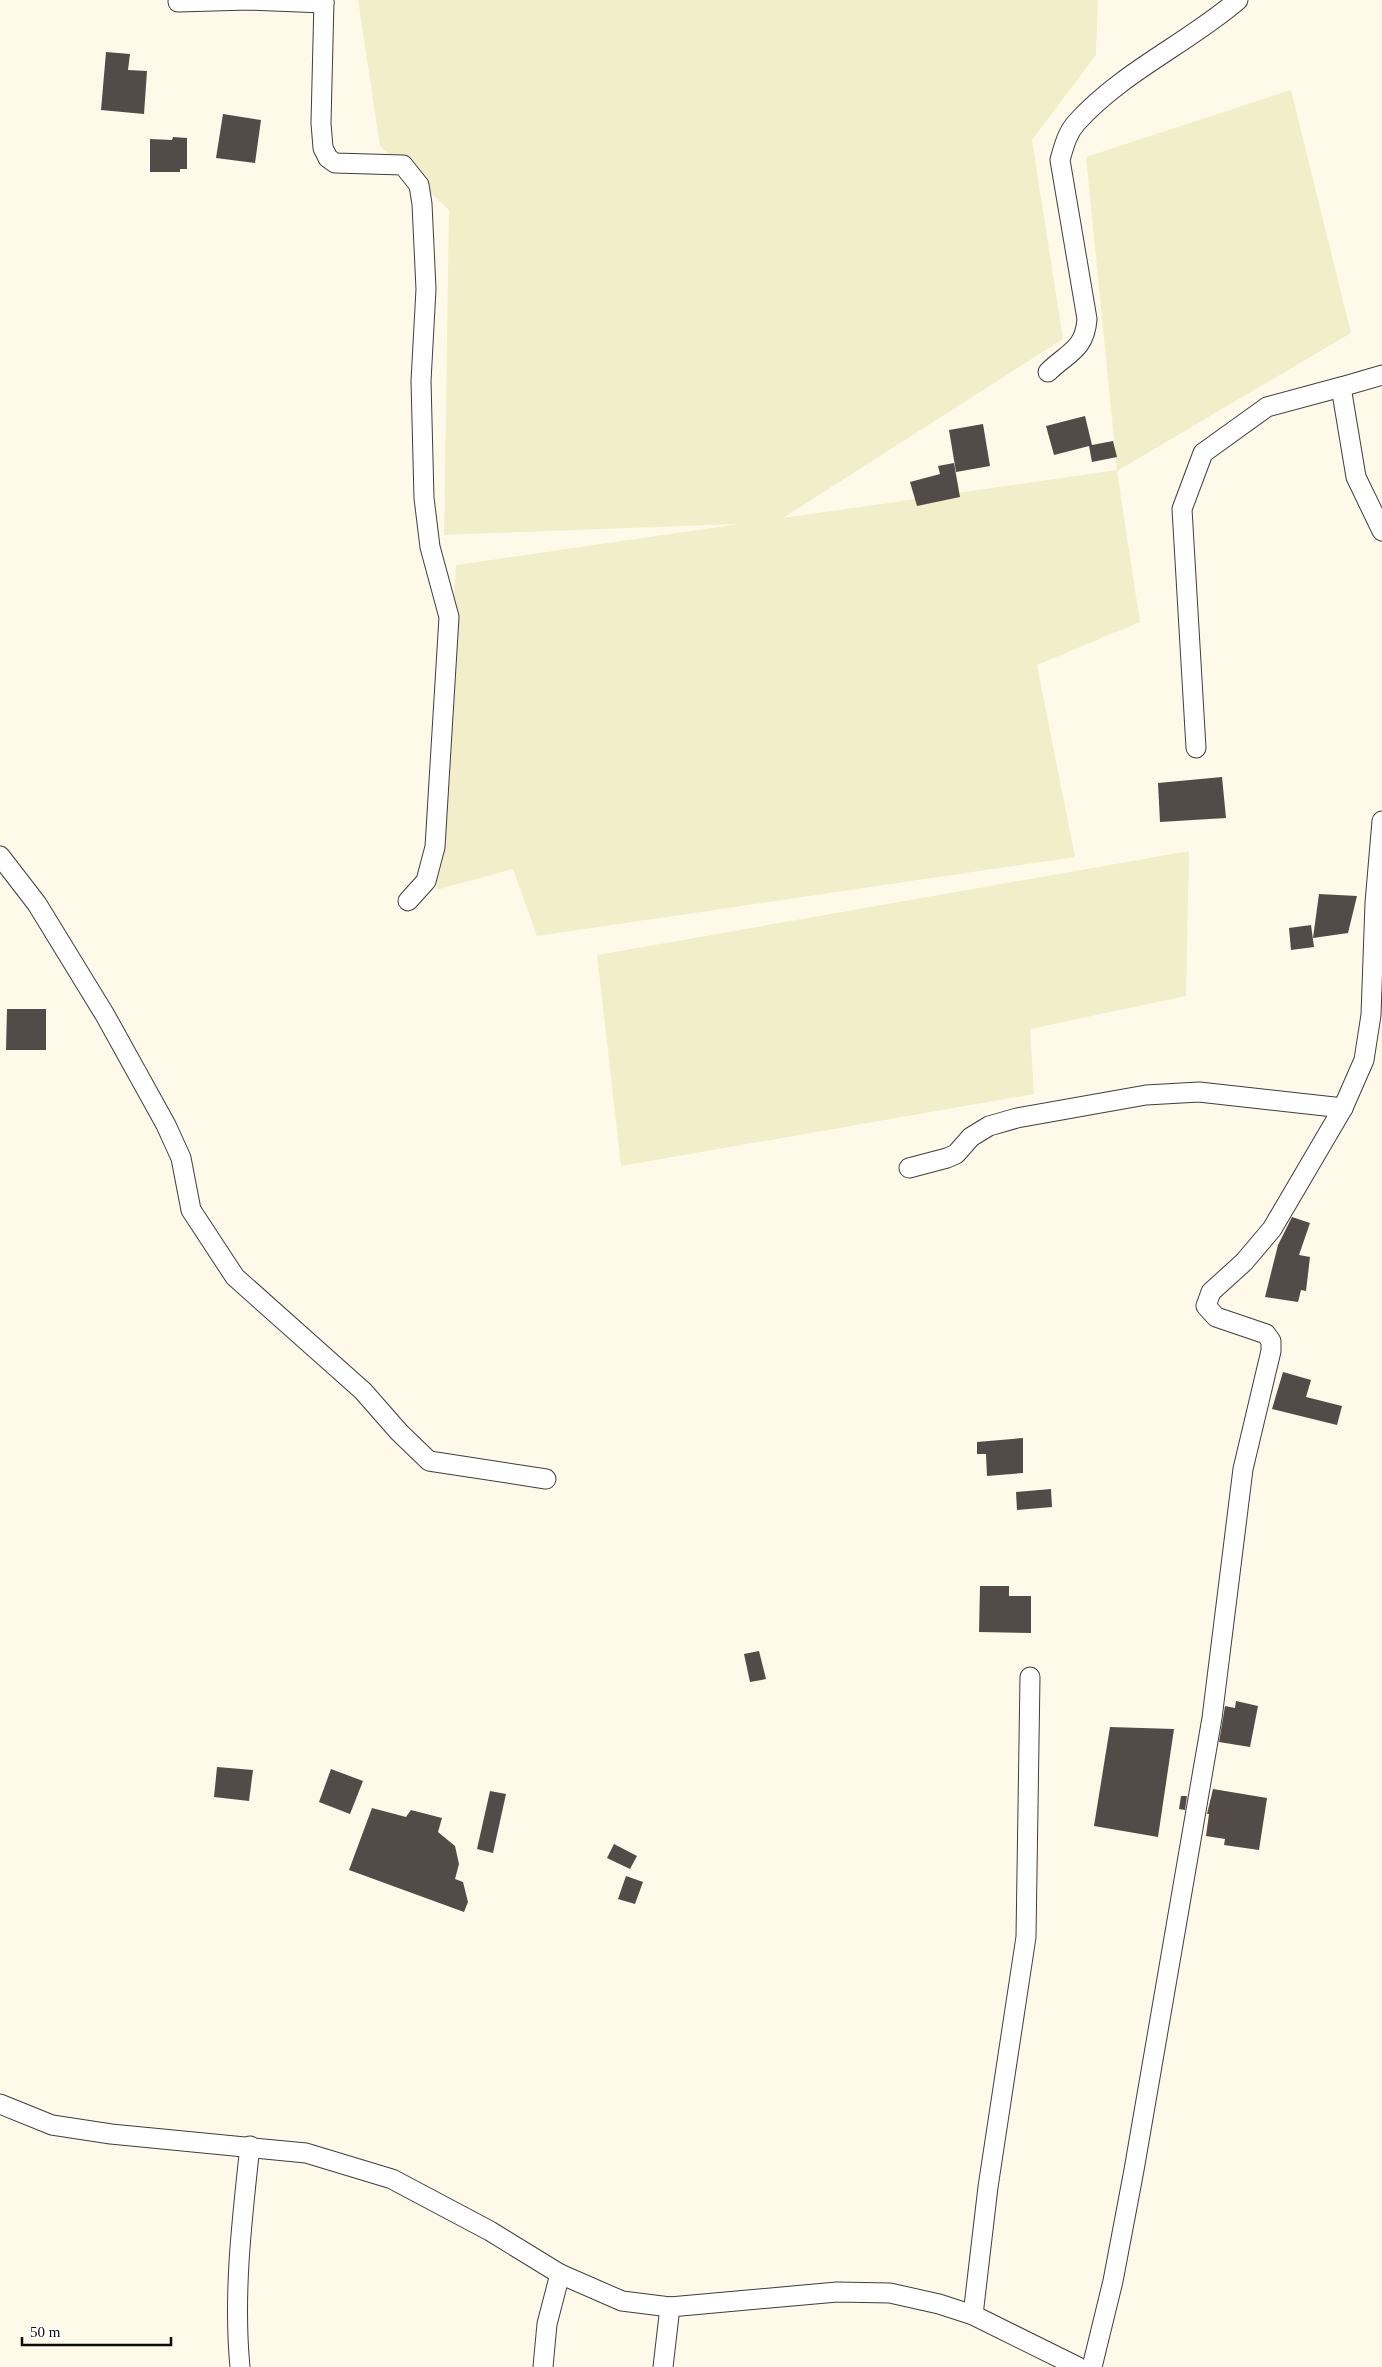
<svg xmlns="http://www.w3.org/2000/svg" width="1382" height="2367" font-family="Georgia,serif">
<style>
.farmland{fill:#f3eeca}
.building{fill:#534b47}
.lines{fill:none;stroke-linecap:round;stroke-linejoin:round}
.minor-casing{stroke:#3e3e3e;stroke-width:21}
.minor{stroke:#fff;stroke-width:19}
</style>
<rect width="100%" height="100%" fill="#fff9e9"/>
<g class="farmland">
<polygon points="358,0 1098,0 1096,55 1032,140 1063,339 783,518 1117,470 1086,157 1291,90 1351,333 1117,471 1140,622 1037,665 1075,857 537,936 513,869 436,890 456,565 739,524 444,535 449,210 380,146"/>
<polygon points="1189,851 1186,996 1030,1029 1034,1094 621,1166 597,955"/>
</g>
<g class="building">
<polygon points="106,52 130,54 128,70 147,71 144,114 101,110"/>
<polygon points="223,114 261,120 255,163 216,158"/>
<polygon points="173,137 187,138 187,169 180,169 180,172 150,172 150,139 172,140"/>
<polygon points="1085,416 1092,445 1113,441 1117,457 1092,462 1089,446 1054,455 1046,426"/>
<polygon points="983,424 990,466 956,472 949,430"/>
<polygon points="954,463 960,497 917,506 910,482 940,474 938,466"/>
<polygon points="1222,777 1226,818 1160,822 1158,783"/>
<polygon points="1319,894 1357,896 1348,933 1313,938"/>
<polygon points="1311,925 1314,947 1291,950 1289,928"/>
<polygon points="7,1009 46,1009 46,1050 6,1050"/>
<polygon points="1292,1217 1310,1223 1299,1255 1310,1257 1306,1291 1301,1290 1298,1302 1265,1297 1278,1245"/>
<polygon points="1283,1372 1311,1380 1306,1397 1342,1406 1337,1425 1272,1409"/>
<polygon points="1023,1438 1023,1473 987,1476 986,1454 977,1454 977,1442"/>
<polygon points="1051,1489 1052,1507 1017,1510 1016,1492"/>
<polygon points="980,1586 1009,1586 1009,1596 1031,1596 1031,1633 979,1632"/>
<polygon points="759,1651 766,1679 750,1682 744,1654"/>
<polygon points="1236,1701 1258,1706 1250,1747 1219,1742 1225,1706 1235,1708"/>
<polygon points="1110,1727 1174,1729 1158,1837 1094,1826"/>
<polygon points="217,1767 253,1770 249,1801 214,1797"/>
<polygon points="331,1769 363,1781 350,1814 319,1802"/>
<polygon points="1213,1789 1267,1798 1259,1850 1224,1845 1225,1839 1206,1836 1209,1814 1207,1814"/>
<polygon points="490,1791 506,1794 493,1853 477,1849"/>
<polygon points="1181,1796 1187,1796 1185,1810 1179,1809"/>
<polygon points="372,1808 406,1817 411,1810 442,1818 438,1832 455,1846 459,1864 455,1879 463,1882 468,1902 464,1912 349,1870"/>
<polygon points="614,1844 637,1856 630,1869 607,1858"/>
<polygon points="626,1876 643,1882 635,1904 618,1899"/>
</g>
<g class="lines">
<defs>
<g id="minor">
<polyline points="324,0 321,123 323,148 328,158 335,163 403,165 419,185 422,204 426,289 421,381 424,498 430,547 449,617 435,847 426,881 408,901"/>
<polyline points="178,2 249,0 324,3"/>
<path d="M1048,372C1067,353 1085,350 1087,319L1060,160C1064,146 1067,133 1077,122C1122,72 1188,43 1238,0"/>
<polyline points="1341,387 1382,375"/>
<polyline points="1196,748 1182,509 1203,453 1267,407 1341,387 1356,477 1382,531"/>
<polyline points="0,856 37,904 105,1015 166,1125 181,1158 191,1210 235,1277 363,1391 399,1432 429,1461 546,1479"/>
<polyline points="909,1168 947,1158 956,1154 971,1137 989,1126 1017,1118 1146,1095 1199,1092 1343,1108"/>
<polyline points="0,2104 52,2125 111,2134 306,2153 392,2179 490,2231 560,2274 622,2301 670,2307 837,2292 890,2293 939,2304 973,2315 1078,2367"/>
<polyline points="973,2315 988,2187 1026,1937 1030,1677"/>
<path d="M240,2367C233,2294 242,2219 250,2146"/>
<polyline points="543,2367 547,2324 560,2274"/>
<polyline points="663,2367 670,2307"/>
<polyline points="1092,2367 1113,2281 1134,2170 1212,1718 1243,1469 1271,1351 1271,1341 1266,1334 1216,1317 1206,1306 1211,1292 1244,1262 1272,1229 1343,1108 1364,1060 1371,1015 1375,903 1382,821"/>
</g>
</defs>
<use href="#minor" class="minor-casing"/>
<use href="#minor" class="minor"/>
</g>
<path d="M22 2337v8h149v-8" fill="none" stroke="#0b0b0b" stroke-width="2.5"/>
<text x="30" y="2337" font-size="15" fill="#0b0b0b" stroke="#ffffff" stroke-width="4" paint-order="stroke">50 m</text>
</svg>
